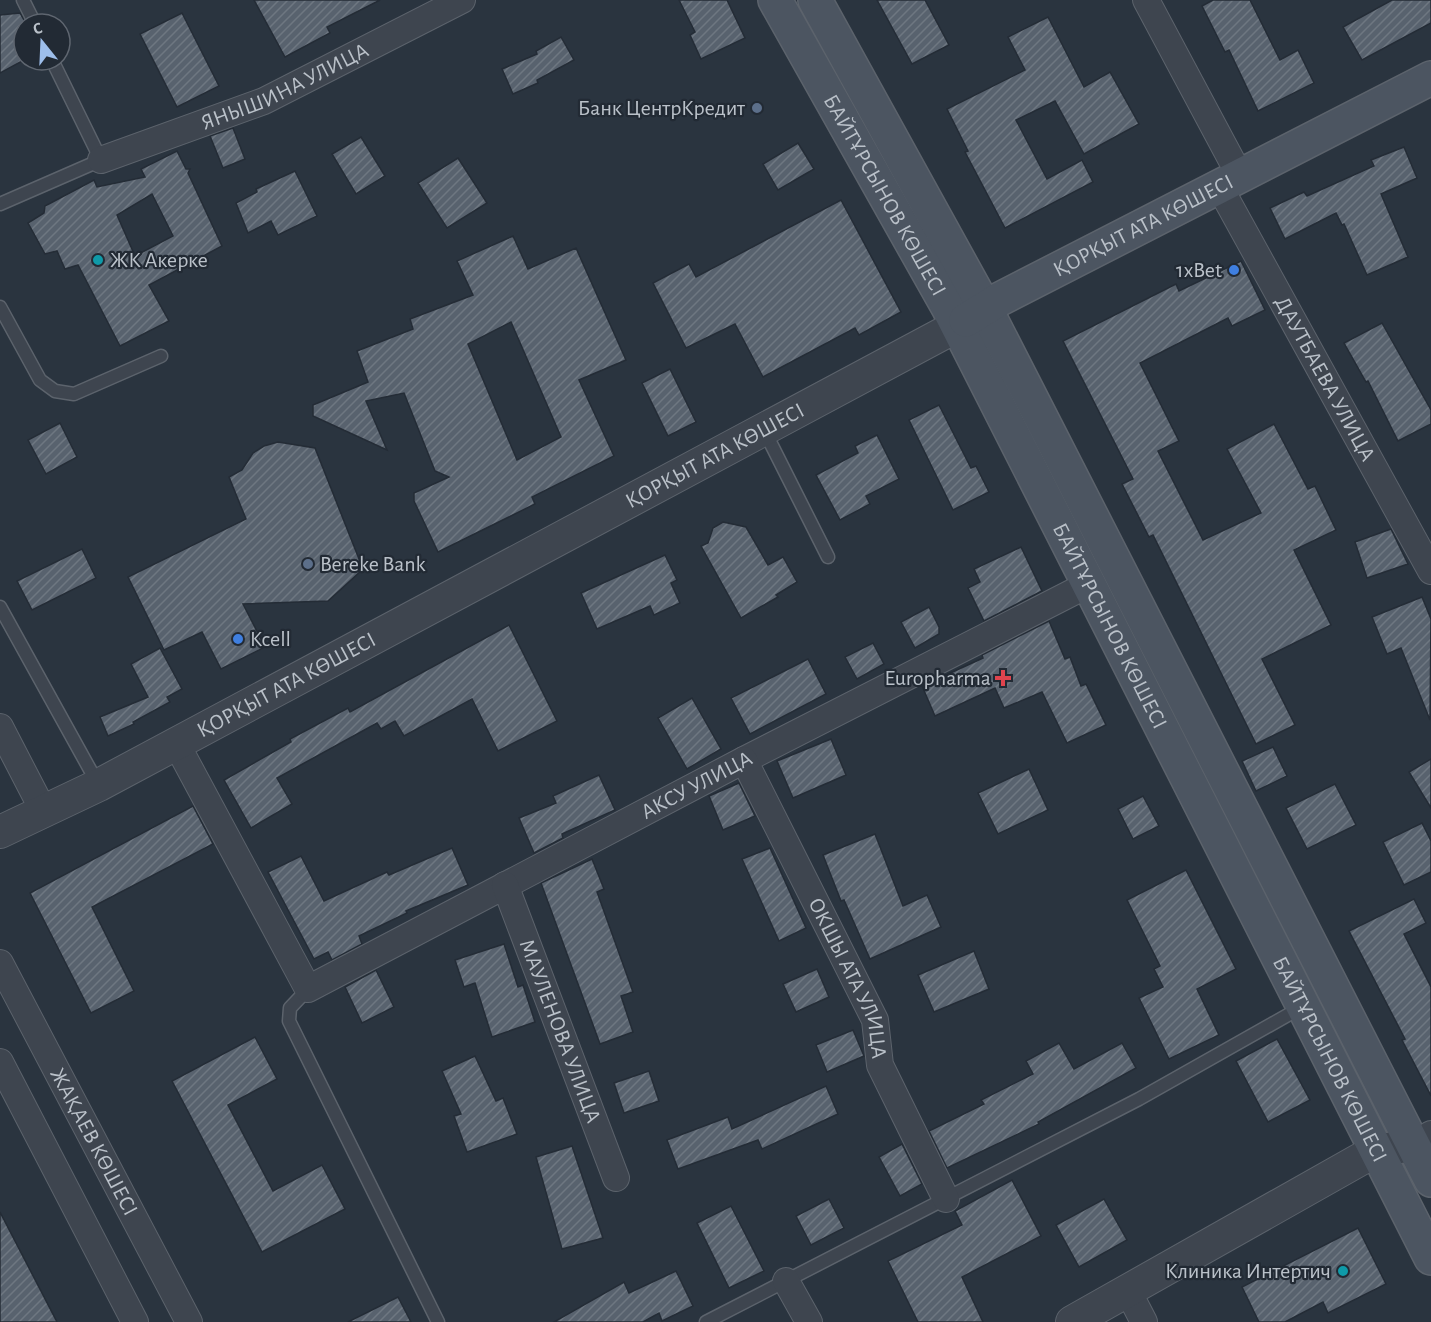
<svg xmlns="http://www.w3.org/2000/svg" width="1431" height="1322" font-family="'Alegreya Sans',sans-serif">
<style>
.building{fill:url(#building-hatch);stroke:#242c36;stroke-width:1.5;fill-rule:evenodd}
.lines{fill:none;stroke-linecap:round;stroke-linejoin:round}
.service-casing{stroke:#5c636c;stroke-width:15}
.minor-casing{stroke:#5c636c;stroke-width:28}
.tertiary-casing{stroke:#5c636c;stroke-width:34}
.secondary-casing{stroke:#5c636c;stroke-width:36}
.service{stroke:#3e454f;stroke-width:12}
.minor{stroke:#3e454f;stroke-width:26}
.tertiary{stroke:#3e454f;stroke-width:32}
.secondary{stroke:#4c5561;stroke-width:33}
.service-dot{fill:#5c6f8a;stroke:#222a34;stroke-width:2}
.culture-dot{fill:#0f9aa8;stroke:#222a34;stroke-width:2}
.shop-dot{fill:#3f7fe0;stroke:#222a34;stroke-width:2}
.health-dot{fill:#e0444e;stroke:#222a34;stroke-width:2}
.labels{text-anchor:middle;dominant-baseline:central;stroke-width:4.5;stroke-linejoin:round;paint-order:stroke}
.street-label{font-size:22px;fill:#bac1c9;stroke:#222a34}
.poi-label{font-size:22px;fill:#bac1c9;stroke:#222a34;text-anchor:end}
</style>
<defs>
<pattern id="building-hatch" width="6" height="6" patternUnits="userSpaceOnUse" patternTransform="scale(1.5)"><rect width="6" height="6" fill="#58626e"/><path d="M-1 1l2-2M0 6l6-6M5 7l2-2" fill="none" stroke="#6e7781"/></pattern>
</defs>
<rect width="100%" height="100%" fill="#2a343f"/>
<g class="building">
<polygon points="254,0 380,0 327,27 330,33 285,57"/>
<polygon points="679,0 727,0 745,38 701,59 690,35 695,32"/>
<polygon points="877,0 925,0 949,45 912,64"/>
<polygon points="1213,0 1250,0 1280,60 1298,50 1314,83 1258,111 1229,50 1225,52 1202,6"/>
<polygon points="1392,0 1431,0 1431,23 1362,60 1343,27"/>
<polygon points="20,13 24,20 24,60 0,73 0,15"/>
<polygon points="182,13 219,86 177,107 140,34"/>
<polygon points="1048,17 1084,87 1110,72 1139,124 1084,154 1055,101 1016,120 1047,179 1082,160 1093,182 1005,228 965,152 968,151 947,109 1025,70 1008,37"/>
<polygon points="561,37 574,60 537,80 538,83 513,94 502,69 537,54 536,51"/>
<polygon points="233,128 245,159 223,168 210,136"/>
<polygon points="361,137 385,176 356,194 332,154"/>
<polygon points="798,143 814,169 778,190 763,164"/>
<polygon points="1404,147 1417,178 1381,194 1408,257 1367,275 1344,224 1342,225 1336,213 1285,239 1270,208 1304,192 1307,196 1374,166 1371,160"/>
<path d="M177,151L186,169H190L188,173L222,246L149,285L169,321L120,346L78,265L65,269L57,251L45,254L28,223L44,213L45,206L94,180L97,187L145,177L141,169ZM152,194L173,236L135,256L117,215Z"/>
<polygon points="458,158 487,203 447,228 418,183"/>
<polygon points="295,171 317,216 278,235 271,221 248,233 236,203 257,192 256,189"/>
<polygon points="841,200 901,312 859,335 855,328 763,377 735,324 686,348 653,283 689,264 696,277"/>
<path d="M513,236L528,269L576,248L626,360L579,380L614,456L532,497L535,504L438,552L414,501V493L449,477L435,471L404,393L366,401L387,450L313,416V405L368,382L357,351L413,329L410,319L473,295L457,261ZM511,322L561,437L517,460L468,344Z"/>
<polygon points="1241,261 1265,310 1232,326 1228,318 1140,363 1179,441 1158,451 1203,540 1261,513 1227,449 1274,424 1308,489 1315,486 1336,530 1294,550 1331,625 1262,659 1295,725 1256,744 1153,535 1149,537 1122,484 1133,479 1063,341 1176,284 1179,291"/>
<polygon points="1382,323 1431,410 1431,424 1398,441 1368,381 1366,382 1344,343"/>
<polygon points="670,369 696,422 668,436 642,383"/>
<polygon points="939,405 971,468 976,466 989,492 953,510 909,420"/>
<polygon points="60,423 77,457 46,474 28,440"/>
<polygon points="877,435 899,479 866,496 870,504 840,520 816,475 858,453 855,446"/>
<polygon points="278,442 315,448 363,569 328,601 243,604 265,647 221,669 202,632 164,650 128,577 246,519 229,477 242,470 253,453 264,446"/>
<polygon points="723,522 746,527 768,565 783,557 797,582 776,595 778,597 741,618 701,546 708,543 713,528"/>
<polygon points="1391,529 1408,564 1367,578 1355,542"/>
<polygon points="1021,547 1042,591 984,621 968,588 980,582 974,569"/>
<polygon points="82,549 96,578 32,610 17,581"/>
<polygon points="665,555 677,580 671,583 680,603 654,615 650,606 597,629 581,593"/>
<polygon points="1422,597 1431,619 1430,720 1401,648 1387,654 1372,617"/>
<polygon points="929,607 939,627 939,634 915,648 901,622"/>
<polygon points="1049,621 1065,659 1070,657 1081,686 1086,684 1106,725 1067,743 1042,692 1004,708 995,688 935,716 922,686 983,658 982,655"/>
<polygon points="509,625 557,721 498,751 472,699 404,736 395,721 381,729 377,723 277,778 292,804 251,828 224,780 291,742 290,739 348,708 350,712"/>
<polygon points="873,643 884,664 857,679 845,657"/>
<polygon points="160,648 182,689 167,697 170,702 133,722 134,724 108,736 100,717 148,697 131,664"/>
<polygon points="808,659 826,694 750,734 731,698"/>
<polygon points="692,698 721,749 687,769 658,718"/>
<polygon points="831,739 846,775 793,798 777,761"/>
<polygon points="1273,747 1287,776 1256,791 1242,761"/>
<polygon points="1431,759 1431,808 1409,772"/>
<polygon points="1029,769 1048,810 998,834 978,793"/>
<polygon points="599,775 615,810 562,834 563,838 534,853 519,818 556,803 553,796"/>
<polygon points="739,783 755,816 723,830 709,796"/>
<polygon points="1335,784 1356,825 1307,849 1286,808"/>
<polygon points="1143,796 1159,826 1133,839 1118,809"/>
<polygon points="193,806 213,844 92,907 134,991 91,1013 30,893"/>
<polygon points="1422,823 1431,841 1431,872 1404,885 1383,842"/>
<polygon points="875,834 903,906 927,895 941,927 870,959 844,900 841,901 823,855"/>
<polygon points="452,848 468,885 406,911 407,913 359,936 362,944 332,960 328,952 314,959 268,872 301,856 324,901 387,872 389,875"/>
<polygon points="770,848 806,928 779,941 742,859"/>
<polygon points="592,859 604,889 597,892 633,992 621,996 633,1032 600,1044 541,883"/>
<polygon points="1186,870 1236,969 1197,989 1219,1035 1169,1059 1139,998 1163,987 1154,969 1160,966 1127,900"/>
<polygon points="1414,899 1426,923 1404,934 1431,987 1431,1096 1402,1040 1405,1039 1349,931"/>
<polygon points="504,944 518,987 523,985 535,1022 492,1037 475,983 464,987 455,960"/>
<polygon points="974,951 989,989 934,1012 918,975"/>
<polygon points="817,969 829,997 796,1012 783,984"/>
<polygon points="376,970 394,1007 362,1023 345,987"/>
<polygon points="853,1030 864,1056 827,1072 816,1045"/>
<polygon points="255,1037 277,1079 228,1105 273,1191 322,1165 345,1209 262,1252 172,1081"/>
<polygon points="1277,1039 1310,1100 1268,1122 1236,1061"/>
<polygon points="1059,1043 1074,1069 1122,1043 1136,1068 1038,1122 1039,1124 947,1168 929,1131 984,1104 981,1100 1033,1074 1026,1061"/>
<polygon points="475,1056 496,1101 503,1098 517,1134 467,1152 454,1116 461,1114 442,1071"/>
<polygon points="649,1071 659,1101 624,1113 614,1083"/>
<polygon points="826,1086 838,1114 762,1149 758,1140 678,1169 667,1140 728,1117 732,1129"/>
<polygon points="902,1144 922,1184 900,1196 879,1157"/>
<polygon points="572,1146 603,1238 562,1249 536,1157"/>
<polygon points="1012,1180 1041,1236 962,1277 983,1322 918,1322 888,1261 962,1225 955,1211"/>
<polygon points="829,1199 844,1228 811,1245 796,1216"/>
<polygon points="1104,1199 1127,1240 1079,1267 1056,1225"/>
<polygon points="731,1206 764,1271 729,1288 697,1223"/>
<polygon points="0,1212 57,1322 0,1322"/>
<polygon points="1358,1228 1386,1284 1328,1313 1323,1302 1285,1322 1259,1322 1242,1287"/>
<polygon points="676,1271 693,1306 662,1321 659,1313 643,1322 554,1322 624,1282 629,1293"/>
<polygon points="398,1297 411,1322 348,1322"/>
</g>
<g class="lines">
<defs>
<g id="service">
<polyline points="23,0 35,24"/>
<polyline points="0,204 101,160 52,60"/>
<polyline points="0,307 40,380 55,391 74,394 161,356"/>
<polyline points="764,430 828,557"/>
<polyline points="0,607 98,784"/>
<polyline points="308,989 290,1008 289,1021 438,1322"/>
<polyline points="706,1322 1139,1099 1302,1007"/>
</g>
<g id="minor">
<polyline points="1146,0 1240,176"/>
<path id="s1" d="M101,160L264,101L462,0"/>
<path id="s2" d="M1219,186L1431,571"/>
<polyline points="0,727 44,812"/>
<path id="s3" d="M176,743L308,989L744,760L1087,585"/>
<path id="s4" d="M744,760L875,1020L880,1065L946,1199"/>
<path id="s5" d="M505,885L616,1178"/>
<path id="s6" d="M0,963L189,1322"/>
<polyline points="0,1062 135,1322"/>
<polyline points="1413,1145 1431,1134"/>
<polyline points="786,1281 809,1322"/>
<polyline points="1128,1291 1144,1322"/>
</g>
<g id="tertiary">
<path id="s7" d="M0,832L99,785L957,326"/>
<polyline points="1072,1322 1375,1151 1413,1145"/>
</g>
<g id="secondary">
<path id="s8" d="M775,0L949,309L1431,1258"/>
<polyline points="815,0 985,308 1431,1180"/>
<path id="s9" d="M966,320L1000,299L1431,78"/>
</g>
</defs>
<use href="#service" class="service-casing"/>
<use href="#minor" class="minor-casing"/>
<use href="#tertiary" class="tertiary-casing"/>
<use href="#secondary" class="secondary-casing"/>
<use href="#service" class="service"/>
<use href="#minor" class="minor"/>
<use href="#tertiary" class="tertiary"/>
<use href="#secondary" class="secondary"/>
</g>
<g class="service-dot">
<circle cx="757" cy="108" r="6"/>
<circle cx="308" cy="564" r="6"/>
</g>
<g class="culture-dot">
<circle cx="98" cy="260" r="6"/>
<circle cx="1343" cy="1271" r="6"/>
</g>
<g class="shop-dot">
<circle cx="1234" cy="270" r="6"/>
<circle cx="238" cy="639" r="6"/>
</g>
<path class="health-dot" d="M1000 669h6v6h6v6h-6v6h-6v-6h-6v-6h6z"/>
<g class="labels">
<g class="street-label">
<text stroke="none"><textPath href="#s1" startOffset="198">ЯНЫШИНА УЛИЦА</textPath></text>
<text stroke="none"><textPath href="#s8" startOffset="224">БАЙТҰРСЫНОВ КӨШЕСІ</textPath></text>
<text stroke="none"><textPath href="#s9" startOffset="201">ҚОРҚЫТ АТА КӨШЕСІ</textPath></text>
<text stroke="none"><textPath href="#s2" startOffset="220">ДАУТБАЕВА УЛИЦА</textPath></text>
<text stroke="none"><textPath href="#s7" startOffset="808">ҚОРҚЫТ АТА КӨШЕСІ</textPath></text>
<text stroke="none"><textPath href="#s8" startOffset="710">БАЙТҰРСЫНОВ КӨШЕСІ</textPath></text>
<text stroke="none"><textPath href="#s7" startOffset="322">ҚОРҚЫТ АТА КӨШЕСІ</textPath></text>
<text stroke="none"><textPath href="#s3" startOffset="718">АКСУ УЛИЦА</textPath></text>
<text stroke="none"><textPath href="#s4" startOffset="243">ОКШЫ АТА УЛИЦА</textPath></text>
<text stroke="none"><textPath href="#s5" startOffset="156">МАУЛЕНОВА УЛИЦА</textPath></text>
<text stroke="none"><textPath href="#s8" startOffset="1196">БАЙТҰРСЫНОВ КӨШЕСІ</textPath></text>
<text stroke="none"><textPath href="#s6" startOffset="202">ЖАҚАЕВ КӨШЕСІ</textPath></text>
</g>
<g class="poi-label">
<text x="745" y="108">Банк ЦентрКредит</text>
<text x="110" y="260" text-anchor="start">ЖК Акерке</text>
<text x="1222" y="270">1xBet</text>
<text x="320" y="564" text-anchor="start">Bereke Bank</text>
<text x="250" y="639" text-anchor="start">Kcell</text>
<text x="991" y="678">Europharma</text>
<text x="1331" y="1271">Клиника Интертич</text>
</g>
</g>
<g transform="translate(42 42) rotate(342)"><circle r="28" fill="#222a34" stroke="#5f6670" stroke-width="1.5"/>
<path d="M0-4.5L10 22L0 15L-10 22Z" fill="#9dbeeb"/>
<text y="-9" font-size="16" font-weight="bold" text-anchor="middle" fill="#bac1c9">С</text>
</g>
</svg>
